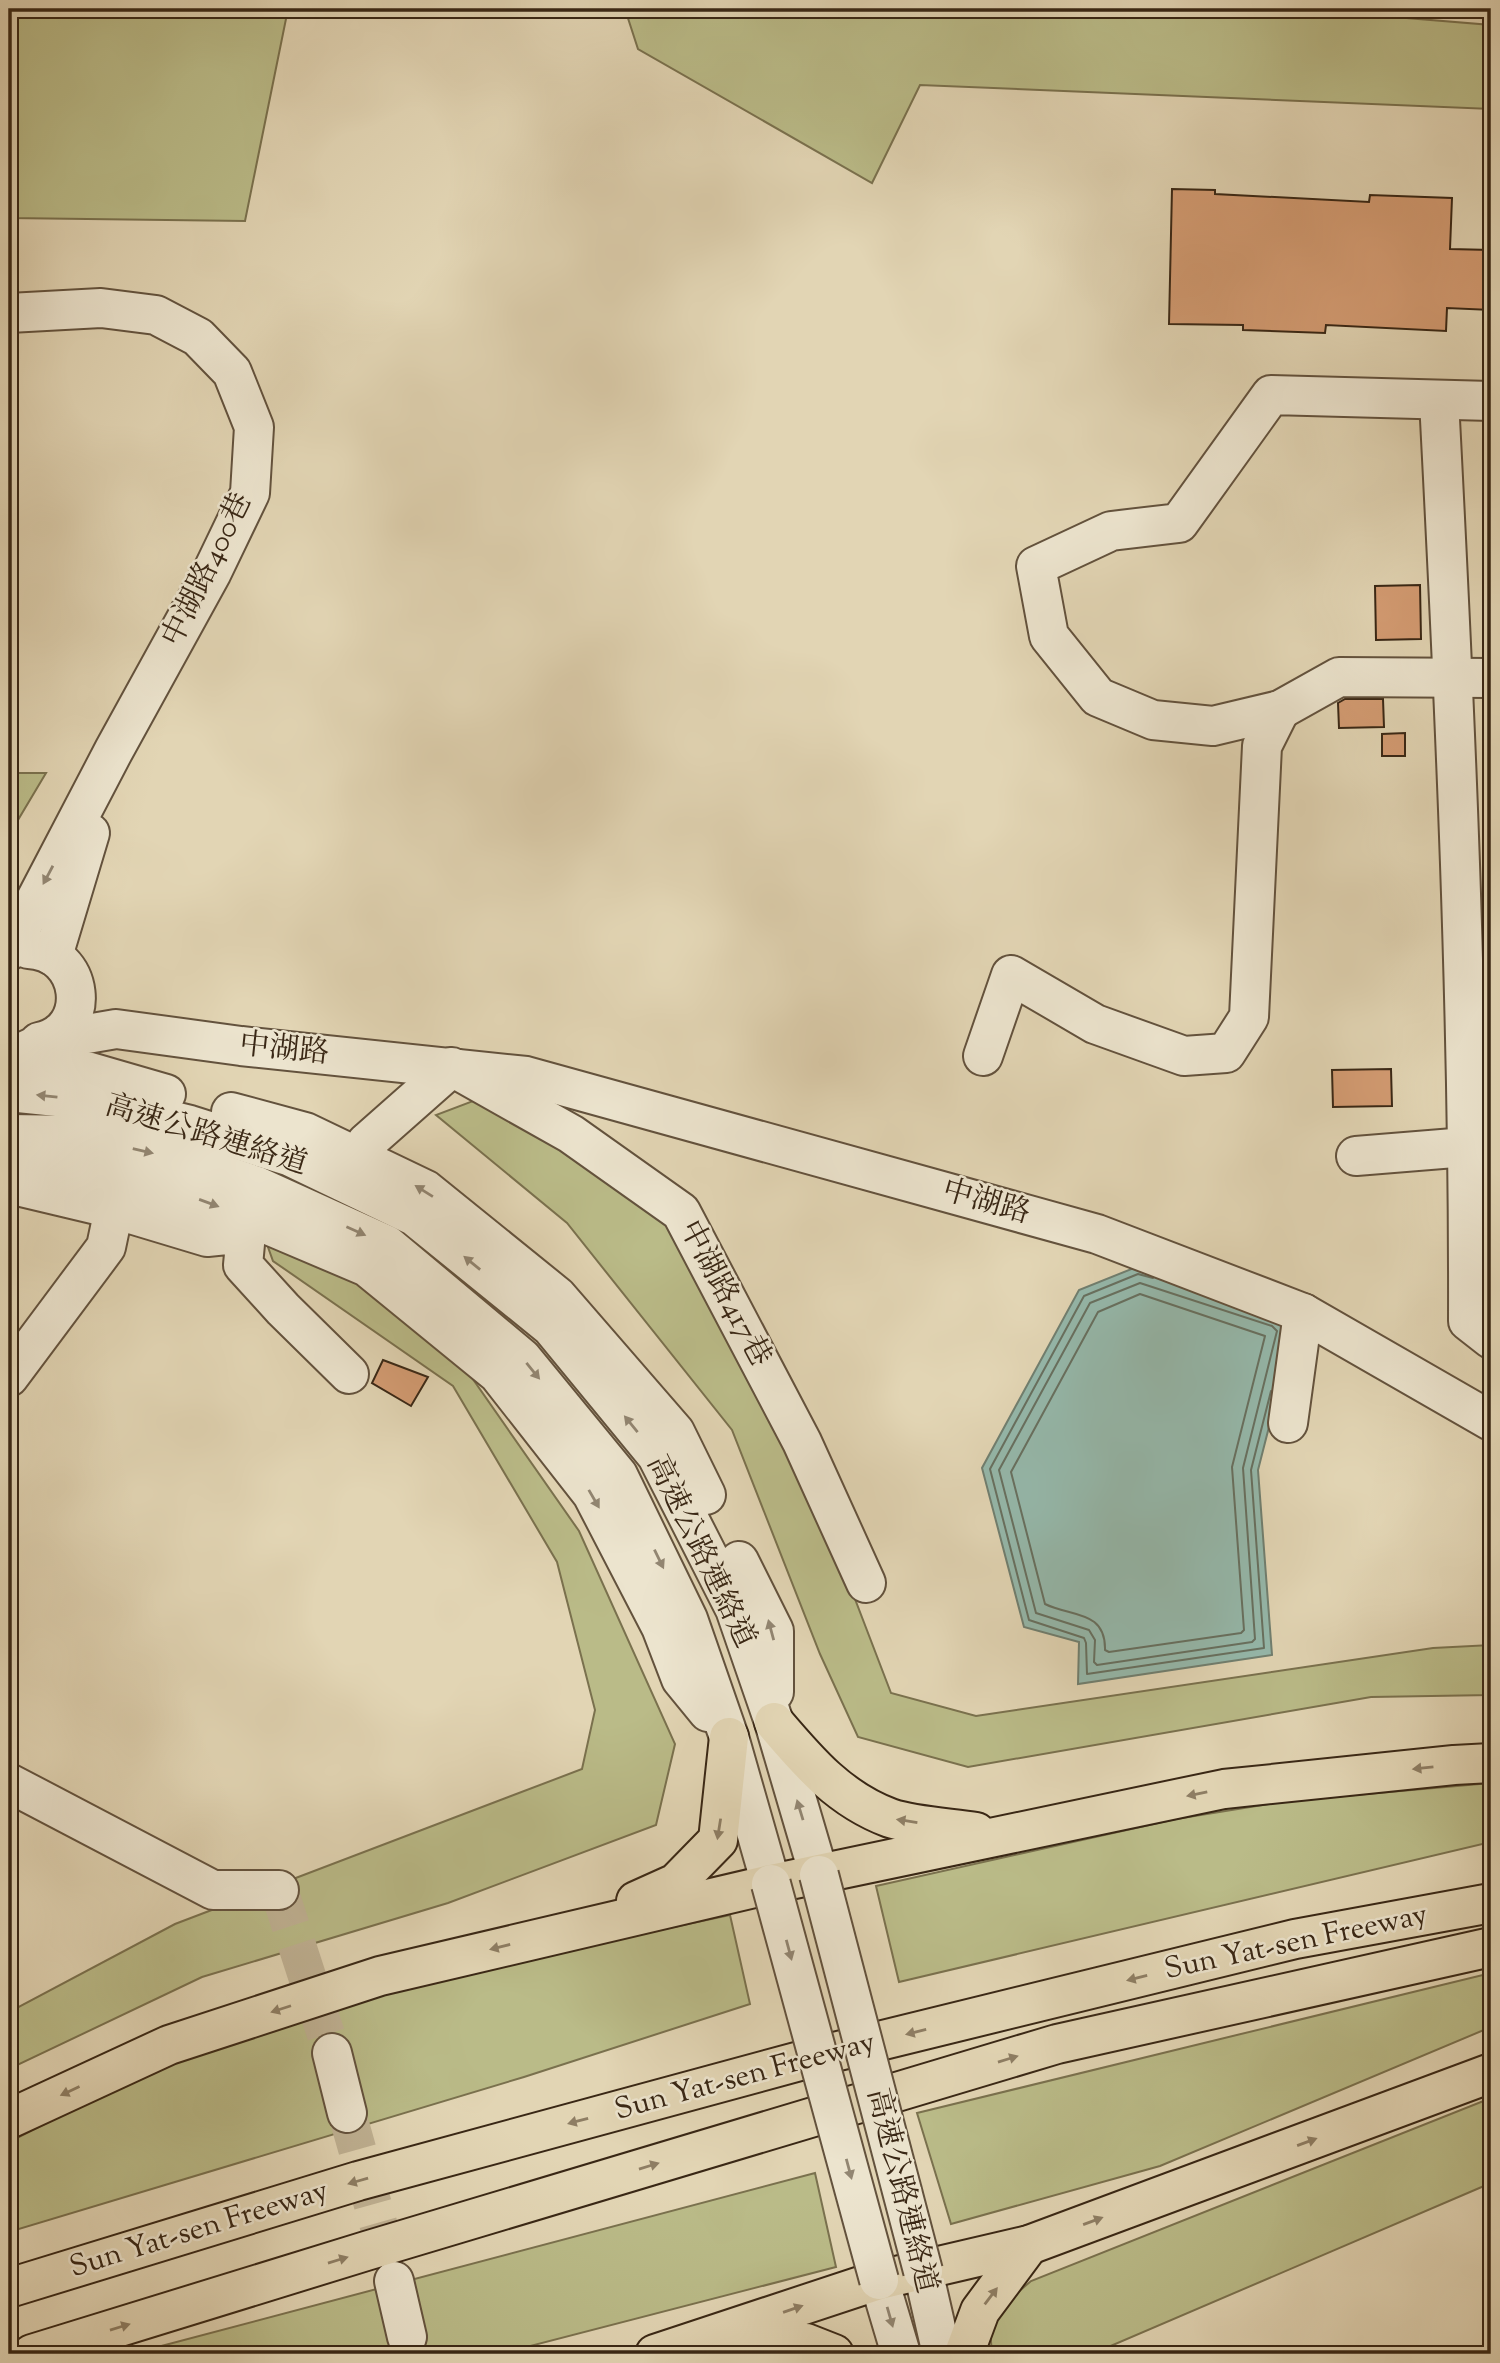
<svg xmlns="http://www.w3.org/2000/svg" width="1500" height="2363" font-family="'Sorts Mill Goudy','Noto Serif TC',serif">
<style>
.green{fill:#babb88;stroke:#7a714e;stroke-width:2}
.water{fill:#95b9ac;stroke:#707f70;stroke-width:2}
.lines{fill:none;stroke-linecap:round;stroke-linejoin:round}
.shore{stroke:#677060;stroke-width:2}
.building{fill:#d49c73;stroke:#392715;stroke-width:2}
.minor-tunnel{stroke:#c0b294;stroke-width:38;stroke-dasharray:38 19;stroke-linecap:butt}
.minor-casing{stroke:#63523d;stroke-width:42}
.highway-casing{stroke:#392715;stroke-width:42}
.minor{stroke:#ece4ce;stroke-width:38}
.highway{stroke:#e2d5b4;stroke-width:38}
.minor-bridge-casing{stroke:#63523d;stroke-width:42;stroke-linecap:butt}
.minor-bridge{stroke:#ece4ce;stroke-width:38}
.oneway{fill:#928672}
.oneway2{fill:#8e7e64}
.labels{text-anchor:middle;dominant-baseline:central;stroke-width:5;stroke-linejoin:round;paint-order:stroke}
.street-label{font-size:30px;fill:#392715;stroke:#ece4ce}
</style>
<rect width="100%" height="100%" fill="#e2d5b4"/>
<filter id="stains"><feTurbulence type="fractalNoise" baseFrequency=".00286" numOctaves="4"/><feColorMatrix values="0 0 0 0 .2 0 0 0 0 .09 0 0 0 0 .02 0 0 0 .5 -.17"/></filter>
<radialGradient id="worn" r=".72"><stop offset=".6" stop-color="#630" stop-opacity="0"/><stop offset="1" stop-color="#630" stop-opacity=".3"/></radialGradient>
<g class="green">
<polygon points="9,9 288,9 245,221 9,218"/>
<polygon points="625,9 1297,9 1491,25 1491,109 920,85 872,183 638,49"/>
<polygon points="9,773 46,773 9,835"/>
<polygon points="494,1093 668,1217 796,1445 891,1693 976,1716 1433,1648 1491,1645 1491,1695 1371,1697 968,1767 858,1737 820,1654 732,1430 567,1223 436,1115"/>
<polygon points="264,1236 367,1285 463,1365 579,1531 675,1744 656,1825 448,1903 202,1977 9,2069 9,2012 175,1924 582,1769 595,1710 557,1562 453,1386 273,1261"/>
<polygon points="1491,1783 1491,1842 899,1982 876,1886 1176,1819 1287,1801"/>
<polygon points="730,1915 750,2004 524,2077 9,2232 9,2142 164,2063 403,1985"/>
<polygon points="1491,1973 1491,2027 1160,2166 951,2224 917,2113"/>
<polygon points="1491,2098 1491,2183 1092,2354 992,2354 989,2317 1031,2281"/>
<polygon points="815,2173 836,2267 499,2354 131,2354"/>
</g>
<polygon class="water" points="1139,1266 1294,1329 1258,1470 1272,1655 1078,1684 1079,1642 1024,1627 982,1468 1079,1290"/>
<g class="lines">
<g class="shore">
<polyline points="1153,1278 1138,1274 1084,1296 990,1469 1029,1620 1084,1638 1086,1643 1087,1674 1264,1648 1251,1470 1271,1391"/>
<polygon points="1140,1283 1272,1326 1277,1331 1243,1468 1255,1639 1252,1642 1097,1665 1094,1662 1095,1640 1089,1630 1036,1613 999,1470 1090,1303"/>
<path d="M1140,1294L1265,1336L1232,1467L1244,1630L1241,1633L1109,1652L1105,1650C1106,1610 1071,1617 1045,1604L1011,1472L1098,1312Z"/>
</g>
</g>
<g class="building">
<polygon points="1172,189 1215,190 1215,194 1369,202 1370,195 1452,198 1450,249 1491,250 1491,310 1447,308 1446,331 1326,325 1325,333 1243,330 1243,325 1169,324"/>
<polygon points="1420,585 1421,639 1376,640 1375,586"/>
<polygon points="1345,699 1383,699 1384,727 1339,728 1338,703"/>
<polygon points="1405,733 1405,756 1382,756 1382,734"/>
<polygon points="1391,1069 1392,1106 1333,1107 1332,1070"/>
<polygon points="383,1360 428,1377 411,1406 372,1383"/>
</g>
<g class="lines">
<g class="minor-tunnel">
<polyline points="279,1890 332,2053"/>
<polyline points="347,2113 393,2276"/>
</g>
<defs>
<g id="minor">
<polyline points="9,313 101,308 156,315 198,337 232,372 254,427 250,493 212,572 114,750 9,951"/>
<path d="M1439,400C1455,707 1469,1014 1468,1321L1491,1339"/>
<polyline points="1491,401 1271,395 1179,523 1111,531 1036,566 1049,636 1098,697 1153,720 1213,726 1280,710 1339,677 1491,678"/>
<path d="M28,949C85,951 94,1031 39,1042"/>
<polyline points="53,956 90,833"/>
<polyline points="983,1056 1011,975 1095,1024 1184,1056 1226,1053 1249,1017 1262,746 1280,710"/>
<polyline points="9,1058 46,1041 116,1029 241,1046 526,1076 1097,1234 1303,1313 1491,1421"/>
<polyline points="9,1063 90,1072 166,1094"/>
<polyline points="9,1092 86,1100 190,1125 291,1157 414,1216 551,1327 657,1456 735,1609 774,1722 819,1875"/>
<polyline points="231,1112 305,1132 426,1190 557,1296 675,1432 706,1495"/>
<polyline points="9,1134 77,1135 174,1158 257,1186 387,1245 522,1358 618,1475 688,1619 729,1737 771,1884"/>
<polyline points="366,1143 452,1067 571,1134 681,1212 802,1442 866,1583"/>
<polyline points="1356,1156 1491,1145"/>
<polyline points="9,1161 73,1163 167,1188 254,1219 367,1267 498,1374 592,1494 661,1627 681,1679 708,1712"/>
<polyline points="9,1184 114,1209 207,1237 246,1233 243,1265 283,1309 349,1374"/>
<polyline points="9,1377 106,1247 114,1209"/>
<polyline points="1288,1423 1303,1313"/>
<polyline points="739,1561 774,1631 774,1692"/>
<polyline points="9,1783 213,1890 279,1890"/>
<polyline points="332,2053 347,2113"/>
<polyline points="923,2271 942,2354"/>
<polyline points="879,2280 901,2354"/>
<polyline points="394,2281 407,2337"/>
</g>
<g id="highway">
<path d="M774,1722C808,1762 839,1799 890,1818C913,1826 951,1828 976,1832"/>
<polyline points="636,1901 676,1883 718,1840 729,1737"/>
<polyline points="9,2119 169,2045 380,1976 771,1884 1224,1789 1454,1765 1491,1763"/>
<polyline points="9,2288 358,2181 822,2055 1295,1939 1491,1903"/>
<polyline points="723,2346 806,2343 834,2354"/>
<polyline points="32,2354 366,2251 1057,2044 1491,1947"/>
<polyline points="655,2354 879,2280 1029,2245 1491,2073"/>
<polyline points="964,2354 980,2311 1029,2245"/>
</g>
</defs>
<use href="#minor" class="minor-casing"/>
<use href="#highway" class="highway-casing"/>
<use href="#minor" class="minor"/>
<use href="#highway" class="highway"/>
<defs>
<g id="minor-bridge">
<polyline points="819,1875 923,2271"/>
<polyline points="771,1884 879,2280"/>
</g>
</defs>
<use href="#minor-bridge" class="minor-bridge-casing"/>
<use href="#minor-bridge" class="minor-bridge"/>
</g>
<defs><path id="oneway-solid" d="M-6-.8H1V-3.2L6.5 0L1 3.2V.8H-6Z" transform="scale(1.75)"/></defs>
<g class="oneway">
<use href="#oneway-solid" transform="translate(48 875) rotate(118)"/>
<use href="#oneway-solid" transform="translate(47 1096) rotate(-174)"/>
<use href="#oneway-solid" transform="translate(143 1151) rotate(13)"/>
<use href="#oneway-solid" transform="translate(424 1191) rotate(-148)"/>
<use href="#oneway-solid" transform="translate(209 1203) rotate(20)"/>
<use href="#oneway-solid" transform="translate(356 1231) rotate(24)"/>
<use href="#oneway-solid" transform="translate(472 1263) rotate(-141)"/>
<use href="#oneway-solid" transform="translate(533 1371) rotate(51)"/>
<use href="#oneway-solid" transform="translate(631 1424) rotate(-129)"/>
<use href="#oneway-solid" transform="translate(594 1499) rotate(60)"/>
<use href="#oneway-solid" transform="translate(659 1559) rotate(64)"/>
<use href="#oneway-solid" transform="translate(771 1630) rotate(-105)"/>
<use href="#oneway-solid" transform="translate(800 1810) rotate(-107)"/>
<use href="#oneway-solid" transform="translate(789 1950) rotate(75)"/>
<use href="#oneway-solid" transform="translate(849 2169) rotate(75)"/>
<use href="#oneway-solid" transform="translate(890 2317) rotate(74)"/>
</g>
<g class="oneway2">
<use href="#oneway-solid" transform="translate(1423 1768) rotate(174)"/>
<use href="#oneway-solid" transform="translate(1197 1794) rotate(168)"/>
<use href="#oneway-solid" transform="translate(907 1821) rotate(-171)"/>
<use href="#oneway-solid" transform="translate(719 1829) rotate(99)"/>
<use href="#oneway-solid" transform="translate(500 1947) rotate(166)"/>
<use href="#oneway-solid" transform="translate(1137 1978) rotate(166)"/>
<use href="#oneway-solid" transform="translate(281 2009) rotate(162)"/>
<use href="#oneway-solid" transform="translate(916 2032) rotate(166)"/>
<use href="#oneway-solid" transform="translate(1008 2059) rotate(-17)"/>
<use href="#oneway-solid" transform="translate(70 2091) rotate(155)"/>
<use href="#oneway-solid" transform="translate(578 2121) rotate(165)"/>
<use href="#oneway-solid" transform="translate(1307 2142) rotate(-20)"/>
<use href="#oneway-solid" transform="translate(649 2166) rotate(-17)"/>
<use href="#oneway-solid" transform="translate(358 2181) rotate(164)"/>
<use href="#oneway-solid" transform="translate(1093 2221) rotate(-20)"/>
<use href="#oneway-solid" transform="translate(338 2260) rotate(-17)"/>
<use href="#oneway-solid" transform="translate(991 2296) rotate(-53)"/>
<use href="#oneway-solid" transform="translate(793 2309) rotate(-19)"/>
<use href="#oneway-solid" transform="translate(120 2327) rotate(-17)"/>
</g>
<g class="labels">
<g class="street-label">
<text transform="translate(208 570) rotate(-64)">中湖路400巷</text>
<text transform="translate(284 1050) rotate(6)">中湖路</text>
<text transform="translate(206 1136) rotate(17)">高速公路連絡道</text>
<text transform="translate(986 1203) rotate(16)">中湖路</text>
<text transform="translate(724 1294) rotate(62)">中湖路417巷</text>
<text transform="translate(700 1552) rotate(64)">高速公路連絡道</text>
<text transform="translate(1296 1943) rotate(-12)">Sun Yat-sen Freeway</text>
<text transform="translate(745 2077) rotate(-15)">Sun Yat-sen Freeway</text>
<text transform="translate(901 2191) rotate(76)">高速公路連絡道</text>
<text transform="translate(199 2230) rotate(-17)">Sun Yat-sen Freeway</text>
</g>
</g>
<rect width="1500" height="2363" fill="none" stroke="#e2d5b4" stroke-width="35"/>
<rect x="10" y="10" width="1479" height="2342" fill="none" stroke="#392715" stroke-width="3.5"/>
<rect x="18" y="18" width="1465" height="2328" fill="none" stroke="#392715" stroke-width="2"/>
<rect width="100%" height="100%" filter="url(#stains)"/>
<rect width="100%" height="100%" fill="url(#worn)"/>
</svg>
